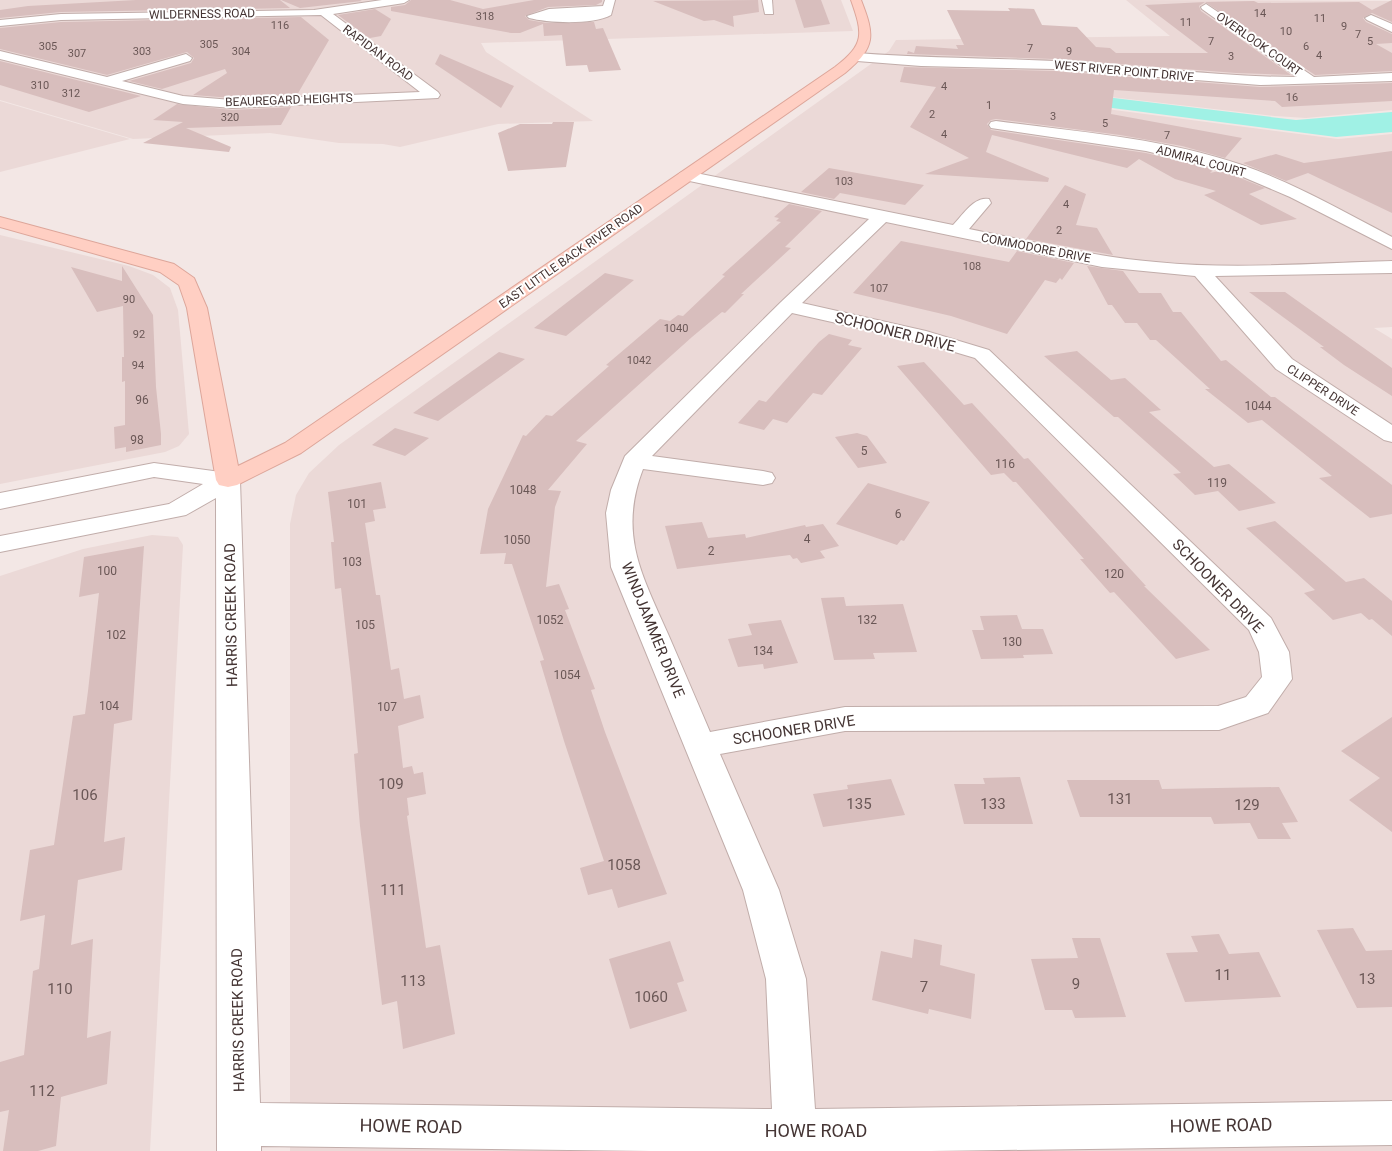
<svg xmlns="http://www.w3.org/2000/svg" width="1392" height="1151" font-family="Roboto,sans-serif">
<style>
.residential{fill:#ebd9d7}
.water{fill:#a0f1e5}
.building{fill:#d8bebd}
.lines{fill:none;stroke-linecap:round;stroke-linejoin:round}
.street-casing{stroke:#c1adaa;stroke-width:2}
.secondary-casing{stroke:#dda69a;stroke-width:2}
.street{fill:#fff;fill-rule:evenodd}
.secondary{fill:#ffcfc3;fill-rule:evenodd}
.labels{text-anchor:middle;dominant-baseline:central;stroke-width:4;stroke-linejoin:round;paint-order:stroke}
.far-number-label{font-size:11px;fill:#6a5756}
.far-street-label{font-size:12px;fill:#453534;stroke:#fff}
.number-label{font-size:12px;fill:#6a5756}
.street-label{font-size:15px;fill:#453534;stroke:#fff}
.near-number-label{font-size:15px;fill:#6a5756}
.near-street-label{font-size:18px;fill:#453534;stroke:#fff}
</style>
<rect width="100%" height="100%" fill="#f3e7e5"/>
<g class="residential">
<polygon points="0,0 841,0 853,31 481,43 486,52 593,121 498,124 400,147 383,144 339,143 270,133 133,139 0,100"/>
<polygon points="1126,0 1392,1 1392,110 1306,118 1275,116 982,82 975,92 1338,139 1392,134 1392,327 1374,328 1392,339 1392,1151 290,1151 290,524 296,495 309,473 339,445 889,51 896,40 1170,36"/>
<polygon points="0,101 130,139 0,172"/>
<polygon points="0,235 129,266 153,275 170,288 178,310 189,434 179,446 165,452 0,484"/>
<polygon points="152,535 178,537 183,545 150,1151 0,1151 0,576 83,549"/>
</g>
<polygon class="water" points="988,83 1296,120 1392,112 1392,132 1336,137 981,91"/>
<g class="building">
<polygon points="136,0 280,0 290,8 61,12 0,18 0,10 28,6"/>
<polygon points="281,0 360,0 362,1 300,8"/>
<polygon points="411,0 450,0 483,9 534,0 602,0 602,2 596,5 548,7 525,16 529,20 547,23 594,22 596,29 603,28 621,70 589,72 587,65 566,66 562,35 544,36 543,24 520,33 511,33 391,11 391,7 405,5"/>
<polygon points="758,0 759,12 733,16 734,27 714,20 704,21 653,1"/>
<polygon points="795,0 821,0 830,24 804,28"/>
<polygon points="1392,0 1392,22 1372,13 1363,18 1366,22 1392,34 1392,43 1376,44 1392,53 1392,71 1315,75 1205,2 1254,1 1258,3 1359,2 1372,10"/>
<polygon points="1205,2 1199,6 1201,11 1291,75 1236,73 1054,59 907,54 908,51 914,53 916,46 958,49 956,45 964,45 947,10 1010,11 1008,8 1034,9 1042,25 1077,27 1096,47 1110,48 1116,53 1208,53 1145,5"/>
<polygon points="375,9 391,19 381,36 370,38 366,36 338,15"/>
<polygon points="301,17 329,40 297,95 232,98 193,95 227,73 225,69 162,89 129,81 191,63 194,58 187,52 107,75 0,49 0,28 61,22"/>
<polygon points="440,54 514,86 501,108 435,64"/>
<polygon points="0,61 141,96 89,112 0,85"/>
<polygon points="904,67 1055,71 1260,87 1392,83 1392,101 1282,107 1275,101 1114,90 1111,114 1242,138 1225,158 1182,146 1120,135 996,119 991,120 987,124 991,130 1146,153 1214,169 1210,173 1219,171 1228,173 1265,188 1249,194 1297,219 1261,225 1204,195 1216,191 1175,179 1139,159 1127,168 992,135 986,152 1049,178 1048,182 925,174 969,158 910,127 936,87 900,82"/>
<polygon points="177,104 232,110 291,107 281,125 186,128 231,147 229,152 143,143 183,122 153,120"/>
<polygon points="553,122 574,122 566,167 508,171 498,133 520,124 552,124"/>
<polygon points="1392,151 1392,213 1308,173 1286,181 1243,163 1276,154 1304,163"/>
<polygon points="829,168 924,185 905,205 840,193 834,199 801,192"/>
<polygon points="1065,185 1086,194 1076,225 1097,228 1113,255 1026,239"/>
<polygon points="789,204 822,211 785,247 791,248 741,294 744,294 725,313 722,312 692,337 576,441 587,444 548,490 561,491 555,507 546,587 559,584 569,609 565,610 595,689 591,690 605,732 667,894 618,908 612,889 588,895 580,868 604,861 564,741 540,661 544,660 512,564 504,564 506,553 480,554 488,509 523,435 526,436 546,415 552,416 609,366 606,365 660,319 670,321 678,315 683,316 725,276 722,275 781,222 776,221 779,218 774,217"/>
<polygon points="901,241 1009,262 1017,251 1074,263 1062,280 1060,278 1056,283 1045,280 1007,334 951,316 853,293"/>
<polygon points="122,266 153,315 156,387 161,434 161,445 126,452 126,447 115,449 114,427 125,425 125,381 122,382 122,357 124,357 123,306 97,312 71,267 122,281"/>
<polygon points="1087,266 1123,271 1139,293 1161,293 1173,312 1181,312 1221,361 1226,360 1271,397 1275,397 1392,485 1392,514 1370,518 1319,478 1332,476 1262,420 1248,423 1205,389 1210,389 1156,340 1150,340 1137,323 1125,323 1112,305 1108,305"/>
<polygon points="605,273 634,280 566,336 534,328"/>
<polygon points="1249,292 1285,292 1392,368 1392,396 1344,365 1320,347 1324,347"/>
<polygon points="829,334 852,340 848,345 862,348 822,395 813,393 787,423 773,419 764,430 738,423 759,400 766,402 819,342"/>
<polygon points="1077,351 1111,380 1125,378 1161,410 1149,412 1214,467 1229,464 1276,503 1239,511 1218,491 1195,495 1173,474 1181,473 1118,417 1114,417 1044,356"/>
<polygon points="499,352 525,359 438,421 413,413"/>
<polygon points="924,362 964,405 972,403 1024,459 1028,458 1146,586 1144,586 1210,650 1176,659 1114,592 1110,593 1080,559 1084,559 1016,482 1013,482 1004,473 991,475 897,366"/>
<polygon points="395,428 429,438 405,456 372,445"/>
<polygon points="857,433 867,436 887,463 858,468 835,437"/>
<polygon points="381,482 386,508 373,510 375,521 365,523 376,595 380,595 391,670 399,668 404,699 420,695 424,718 398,726 403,768 412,766 414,774 423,772 426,794 407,798 409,815 407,816 426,948 440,945 455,1034 403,1049 397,1001 382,1005 360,826 354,754 358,753 351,678 341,588 335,589 331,542 334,542 328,492"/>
<polygon points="868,483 930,502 904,541 901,540 897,545 836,524"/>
<polygon points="1275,521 1346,582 1364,578 1392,601 1392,636 1372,619 1369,620 1361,613 1333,620 1304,593 1315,590 1246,528"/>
<polygon points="702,522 708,538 745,534 746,538 805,525 806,527 823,524 839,546 820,551 825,558 801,563 797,558 793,559 790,555 677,569 665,526"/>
<polygon points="144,546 132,720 114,724 104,842 125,837 122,870 78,880 71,945 93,939 87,1038 111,1031 107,1084 61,1097 56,1146 38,1151 3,1151 9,1110 0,1112 0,1062 24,1055 33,971 39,969 45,915 20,921 30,850 54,845 73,716 85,714 88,691 99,593 79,597 84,557"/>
<polygon points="844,597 846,606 903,604 917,652 873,653 875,659 834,660 821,598"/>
<polygon points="1017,615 1022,629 1043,629 1053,654 1023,655 1024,658 981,659 972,630 984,630 980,616"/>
<polygon points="781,620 798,663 764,669 763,664 738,667 728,639 752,635 748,624"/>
<polygon points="1392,717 1392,832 1349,800 1380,778 1341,751"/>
<polygon points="1020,777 1033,824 964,824 954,784 985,784 983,778"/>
<polygon points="891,779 905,815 823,827 813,794 848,789 847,785"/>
<polygon points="1067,780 1159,780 1162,789 1279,787 1298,822 1282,823 1291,839 1258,839 1250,823 1214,824 1211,817 1080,817"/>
<polygon points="1353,928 1366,951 1392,950 1392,1007 1357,1008 1317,930"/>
<polygon points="1219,934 1229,954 1259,952 1281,997 1185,1002 1166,953 1198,952 1191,936"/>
<polygon points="1072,938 1100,938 1126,1017 1075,1018 1072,1010 1045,1010 1031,959 1078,958"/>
<polygon points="914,939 942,945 940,965 975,974 971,1019 929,1009 928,1014 872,1000 881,951 912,958"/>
<polygon points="670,941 684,981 677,983 687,1011 630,1029 609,959"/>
</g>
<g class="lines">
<defs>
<g id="street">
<polygon points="382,0 409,0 404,3 333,14 438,92 440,95 438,98 232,108 183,104 0,59 0,51 107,77 186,54 192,58 190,61 122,81 183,96 232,100 420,92 321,15 61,20 0,26 0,20 61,14 314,10"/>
<path d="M605,0H615L611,15C594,25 548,23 529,18L527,16L549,9L603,6Z"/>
<polygon points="762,0 772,0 773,14 765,14"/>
<path d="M1206,4L1314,77L1392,73V81L1260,85L1055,69L921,66L857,61L851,57L857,53C923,58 989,58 1054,61C1135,65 1216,77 1297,77L1202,9L1201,7Z"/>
<polygon points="1371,15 1392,24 1392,32 1367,20 1365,18"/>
<path d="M996,121C1078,132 1163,138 1242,165C1294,183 1343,211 1392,237V249L1290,197L1229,171L1146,151L991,128L989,125L991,122Z"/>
<path d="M686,171L953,225C963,215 974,196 989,199L991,203L969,229C1031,241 1093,257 1156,262C1234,270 1314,263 1392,261V273L1215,276L1292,359L1392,425V442L1384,440L1276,369L1195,276L1102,267L886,222L802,303L926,331L989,350L1271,618L1289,652L1292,679L1268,713L1219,730L845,731L720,754L779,890L806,979L815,1109L1392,1101V1145L931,1151H651L261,1146V1151H217L216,498L186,515L0,552V536L169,504L203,484L154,477L0,509V493L154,463L228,473L237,475L240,480L260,1103L772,1109L766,979L743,890L611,567L606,513L611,490L625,456L781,302L869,219L680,179L678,176L680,173ZM792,313L921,342L975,358L1249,630L1259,652L1262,677L1246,697L1218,706L845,707L710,732C696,699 682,666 668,634C642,575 618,534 643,469L763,485L772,483L775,478L772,473L763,471L652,456Z"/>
</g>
<path id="secondary" d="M851,0H861C875,36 876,47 845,73L301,453L237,485L228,487L219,485L216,480L187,308L179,285L160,272L0,227V217L174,264L194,278L207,308L238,466L285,443L835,67C865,44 863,34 851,0Z"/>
</defs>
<use href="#street" class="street-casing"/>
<use href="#secondary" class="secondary-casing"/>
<use href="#street" class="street"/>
<use href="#secondary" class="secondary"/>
</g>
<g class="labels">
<g class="far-number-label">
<text x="1260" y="13">14</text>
<text x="485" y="16">318</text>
<text x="1320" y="18">11</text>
<text x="1186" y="22">11</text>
<text x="280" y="25">116</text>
<text x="1344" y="26">9</text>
<text x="1286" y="31">10</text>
<text x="1358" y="34">7</text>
<text x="1211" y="41">7</text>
<text x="1370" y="41">5</text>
<text x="209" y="44">305</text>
<text x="48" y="46">305</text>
<text x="1306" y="46">6</text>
<text x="1030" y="48">7</text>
<text x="142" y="51">303</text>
<text x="241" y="51">304</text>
<text x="1069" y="51">9</text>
<text x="77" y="53">307</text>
<text x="1319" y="55">4</text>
<text x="1231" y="56">3</text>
<text x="40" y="85">310</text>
<text x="944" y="86">4</text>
<text x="71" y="93">312</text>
<text x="1292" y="97">16</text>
<text x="989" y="105">1</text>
<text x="932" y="114">2</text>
<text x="1053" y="116">3</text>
<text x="230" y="117">320</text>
<text x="1105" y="123">5</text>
<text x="944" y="134">4</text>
<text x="1167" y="135">7</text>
<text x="844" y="181">103</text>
<text x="1066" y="204">4</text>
<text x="1059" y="230">2</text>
<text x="972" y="266">108</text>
<text x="879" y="288">107</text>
<text x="129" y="299">90</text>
<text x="676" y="328">1040</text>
<text x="139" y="334">92</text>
<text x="639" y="360">1042</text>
<text x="138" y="365">94</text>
</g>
<g class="far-street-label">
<text transform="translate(202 14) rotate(-1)">WILDERNESS ROAD</text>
<text transform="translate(1259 44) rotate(35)">OVERLOOK COURT</text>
<text transform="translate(378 53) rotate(37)">RAPIDAN ROAD</text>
<text transform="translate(1124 71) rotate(5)">WEST RIVER POINT DRIVE</text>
<text transform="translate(289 100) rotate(-2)">BEAUREGARD HEIGHTS</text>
<text transform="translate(1201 161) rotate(15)">ADMIRAL COURT</text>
<text transform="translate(1036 248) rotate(11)">COMMODORE DRIVE</text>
<text transform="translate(571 256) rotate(-35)">EAST LITTLE BACK RIVER ROAD</text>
<text transform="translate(1323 390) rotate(33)">CLIPPER DRIVE</text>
</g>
<g class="number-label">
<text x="142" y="400">96</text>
<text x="1258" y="406">1044</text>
<text x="137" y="440">98</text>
<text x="864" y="451">5</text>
<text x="1005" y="464">116</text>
<text x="1217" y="483">119</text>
<text x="523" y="490">1048</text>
<text x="357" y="504">101</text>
<text x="898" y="514">6</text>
<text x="807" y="539">4</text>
<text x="517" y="540">1050</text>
<text x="711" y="551">2</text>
<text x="352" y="562">103</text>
<text x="107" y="571">100</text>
<text x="1114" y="574">120</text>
<text x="550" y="620">1052</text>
<text x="867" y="620">132</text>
<text x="365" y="625">105</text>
<text x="116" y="635">102</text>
<text x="1012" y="642">130</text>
<text x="763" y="651">134</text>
<text x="567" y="675">1054</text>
<text x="109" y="706">104</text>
<text x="387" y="707">107</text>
</g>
<g class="street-label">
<text transform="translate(895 332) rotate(14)">SCHOONER DRIVE</text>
<text transform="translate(1218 586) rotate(46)">SCHOONER DRIVE</text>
<text transform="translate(231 615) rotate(-91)">HARRIS CREEK ROAD</text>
<text transform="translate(653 630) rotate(68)">WINDJAMMER DRIVE</text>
<text transform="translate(794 730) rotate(-9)">SCHOONER DRIVE</text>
<text transform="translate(238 1020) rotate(-91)">HARRIS CREEK ROAD</text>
</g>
<g class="near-number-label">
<text x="391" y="784">109</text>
<text x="85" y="795">106</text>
<text x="1120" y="799">131</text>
<text x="859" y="804">135</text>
<text x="993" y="804">133</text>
<text x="1247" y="805">129</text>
<text x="624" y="865">1058</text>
<text x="393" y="890">111</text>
<text x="1223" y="975">11</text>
<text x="1367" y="979">13</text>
<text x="413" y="981">113</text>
<text x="1076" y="984">9</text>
<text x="924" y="987">7</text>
<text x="60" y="989">110</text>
<text x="651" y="997">1060</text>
<text x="42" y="1091">112</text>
</g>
<g class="near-street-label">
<text transform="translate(1221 1125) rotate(-1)">HOWE ROAD</text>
<text transform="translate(411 1126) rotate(1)">HOWE ROAD</text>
<text x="816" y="1130">HOWE ROAD</text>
</g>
</g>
</svg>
